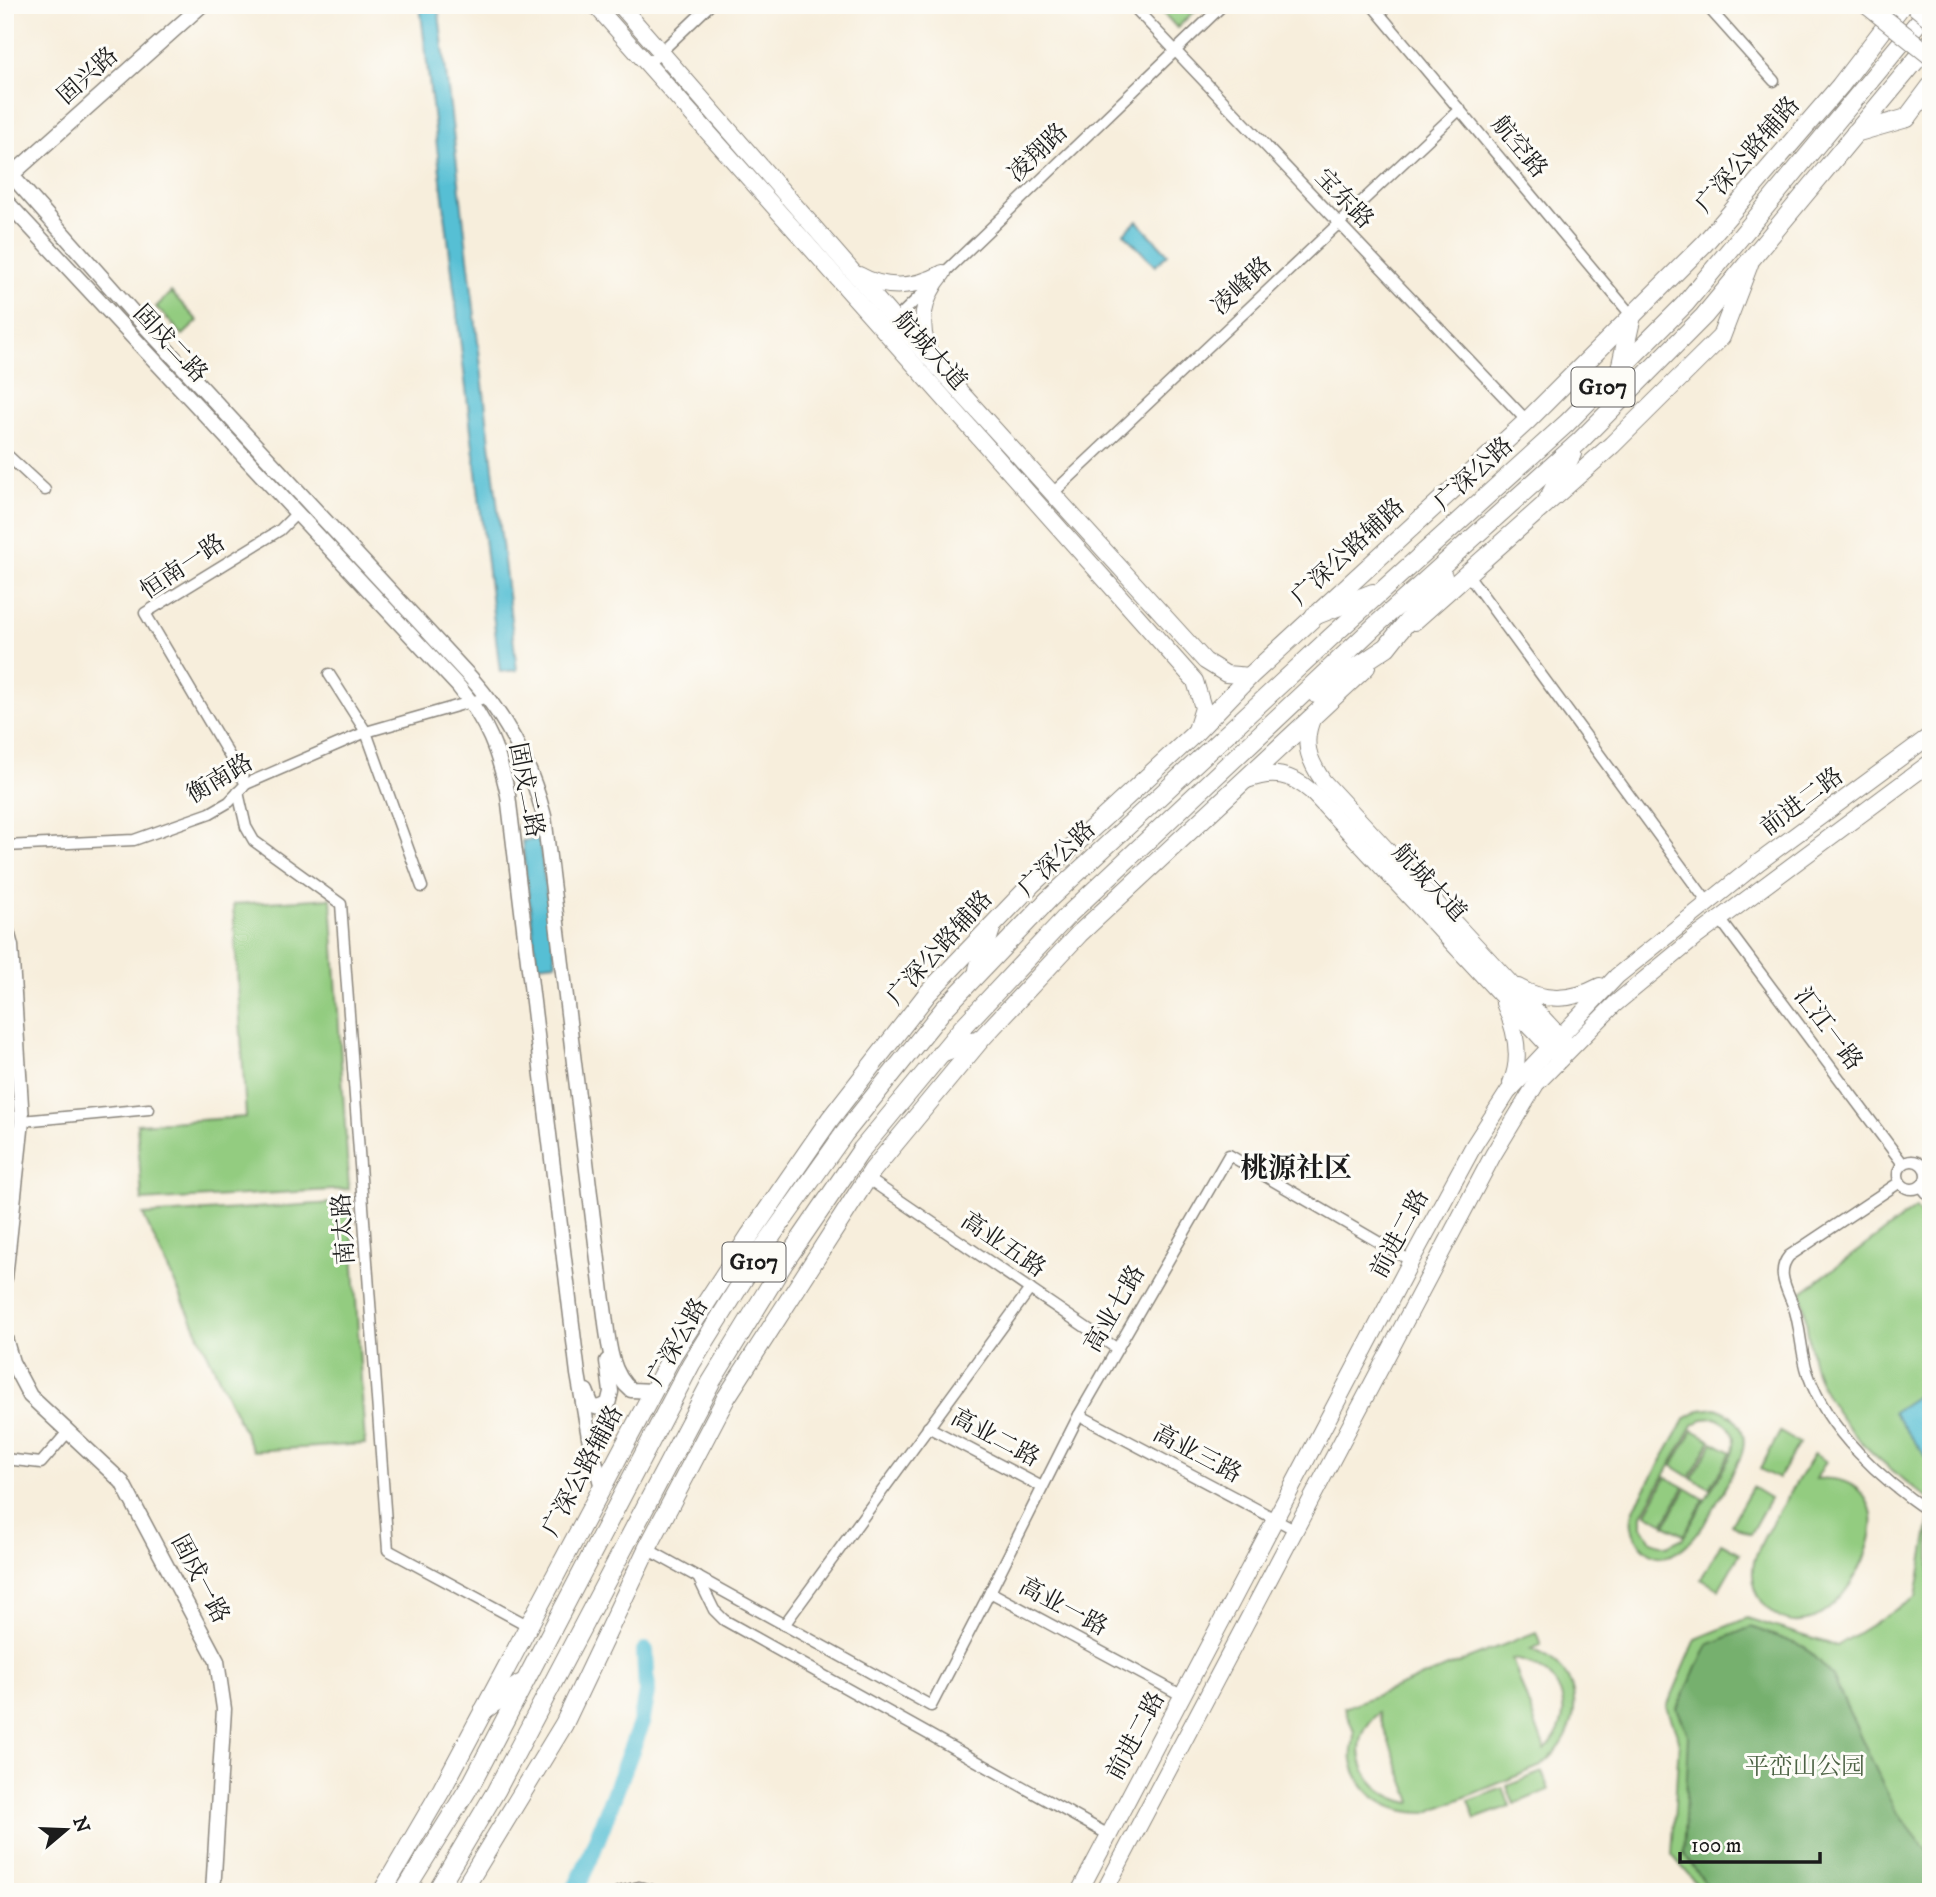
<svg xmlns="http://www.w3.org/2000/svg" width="1936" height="1897" font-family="'IM FELL DW Pica','Noto Serif SC',serif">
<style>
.green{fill:#93cc80;stroke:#58744e;stroke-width:2;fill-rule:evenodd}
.forest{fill:#76b06e;stroke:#496645;stroke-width:2}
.water{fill:#57bfd4;stroke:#3a6e78;stroke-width:2}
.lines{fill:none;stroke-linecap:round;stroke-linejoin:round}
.river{stroke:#57bfd4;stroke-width:18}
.minor-casing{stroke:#8a857c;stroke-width:13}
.tertiary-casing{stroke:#8a857c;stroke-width:17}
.secondary-casing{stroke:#8a857c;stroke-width:18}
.primary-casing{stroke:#8a857c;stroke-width:20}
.trunk-casing{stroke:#8a857c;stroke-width:20}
.minor{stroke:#fff;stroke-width:10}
.tertiary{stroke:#fff;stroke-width:14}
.secondary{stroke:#fff;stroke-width:16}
.primary{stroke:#fff;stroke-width:18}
.trunk{stroke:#fff;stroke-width:18}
.primary-bridge-casing{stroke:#8a857c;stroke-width:20;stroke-linecap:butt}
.primary-bridge{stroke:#fff;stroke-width:18}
.labels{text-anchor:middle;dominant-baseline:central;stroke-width:6;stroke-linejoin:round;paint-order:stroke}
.shield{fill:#fdfcf7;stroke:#605f5e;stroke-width:2}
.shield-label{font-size:23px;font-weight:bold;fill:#1c1c1c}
.street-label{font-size:24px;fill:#1c1c1c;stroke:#fdfcf7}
.park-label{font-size:24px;fill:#4c6244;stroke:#fdfcf7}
.quarter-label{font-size:28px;font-weight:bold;fill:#1c1c1c;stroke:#fdfcf7}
</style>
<rect width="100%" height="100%" fill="#fdfcf7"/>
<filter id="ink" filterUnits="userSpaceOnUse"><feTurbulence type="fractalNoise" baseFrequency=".0143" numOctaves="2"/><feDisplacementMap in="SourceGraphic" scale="14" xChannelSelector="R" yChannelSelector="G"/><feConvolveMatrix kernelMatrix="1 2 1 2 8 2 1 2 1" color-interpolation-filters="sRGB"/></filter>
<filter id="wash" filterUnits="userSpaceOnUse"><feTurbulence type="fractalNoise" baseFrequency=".00686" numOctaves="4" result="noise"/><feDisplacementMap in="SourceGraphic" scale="28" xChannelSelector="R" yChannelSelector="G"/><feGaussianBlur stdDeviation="1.57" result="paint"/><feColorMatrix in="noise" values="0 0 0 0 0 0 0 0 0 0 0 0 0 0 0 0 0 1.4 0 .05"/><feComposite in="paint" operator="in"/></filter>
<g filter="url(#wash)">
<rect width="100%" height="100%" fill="#f7eedc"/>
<g class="green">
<polygon points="1156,5 1201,5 1177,28"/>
<polygon points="171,292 198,321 183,335 156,307"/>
<polygon points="331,898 349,1189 142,1201 137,1124 246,1117 233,904"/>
<polygon points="350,1202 365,1444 253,1451 143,1215"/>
<path d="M1916,1208L1931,1228V1501C1887,1467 1839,1431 1818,1378C1808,1352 1807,1319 1802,1292Z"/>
<path d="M1716,1408C1739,1415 1750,1436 1740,1458C1725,1486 1679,1597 1638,1541C1630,1530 1630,1517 1636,1505L1686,1418L1700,1410ZM1715,1418C1732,1424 1738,1437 1732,1454L1683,1538L1667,1546L1651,1541L1642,1526V1515L1693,1425L1703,1419Z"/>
<polygon points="1693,1430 1711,1440 1690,1477 1672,1466"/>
<polygon points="1780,1432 1799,1443 1778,1479 1760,1469"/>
<polygon points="1713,1442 1731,1452 1710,1488 1692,1478"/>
<path d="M1814,1454L1826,1461L1816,1479C1838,1477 1859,1483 1869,1505C1889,1546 1815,1669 1763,1603C1754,1591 1751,1577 1754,1562C1761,1535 1798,1481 1814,1454Z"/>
<polygon points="1666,1477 1684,1487 1664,1523 1646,1513"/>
<polygon points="1752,1487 1770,1498 1750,1534 1731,1524"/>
<polygon points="1686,1488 1704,1499 1684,1535 1665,1525"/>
<polygon points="1930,1518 1931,1892 1703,1892 1672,1855 1679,1740 1667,1707 1696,1639 1747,1618 1837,1646 1916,1597"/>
<polygon points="1721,1543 1740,1553 1719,1589 1701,1579"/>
<path d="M1536,1632L1541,1645L1531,1649C1589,1669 1585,1733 1541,1766L1426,1813C1392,1813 1360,1798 1352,1761C1350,1752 1354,1743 1354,1734C1353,1726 1347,1716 1344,1708ZM1512,1659C1561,1665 1581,1714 1545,1750ZM1378,1713L1412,1802L1411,1803C1366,1795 1341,1747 1378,1713Z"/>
<polygon points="1542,1772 1549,1790 1514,1804 1507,1786"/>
<polygon points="1503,1788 1510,1806 1475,1819 1468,1801"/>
</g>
<polygon class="forest" points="1751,1627 1805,1647 1833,1677 1894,1808 1924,1847 1931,1851 1931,1892 1712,1892 1683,1853 1689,1737 1677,1708 1708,1645"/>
<g class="water">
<polygon points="420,5 438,5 517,670 500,672"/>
<polygon points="1137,221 1168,254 1155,266 1124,233"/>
<polygon points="539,839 556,963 537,965 522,841"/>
<polygon points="1917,1396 1931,1415 1931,1464 1893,1412"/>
</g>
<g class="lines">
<polyline class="river" points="574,1892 589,1860 641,1724 647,1692 645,1651"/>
</g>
</g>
<g filter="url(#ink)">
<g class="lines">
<defs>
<g id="minor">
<polyline points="1132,5 1527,421"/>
<polyline points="1372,5 1632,316"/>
<polyline points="1706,5 1774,81"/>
<polyline points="647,65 710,5"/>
<polyline points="892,323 1223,5"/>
<polyline points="5,453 45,490"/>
<polyline points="1053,493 1460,109"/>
<polyline points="1466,572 1708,903"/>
<polyline points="329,674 366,732 422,887"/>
<polyline points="246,784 145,613 280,530 298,512"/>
<polyline points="238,792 246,827 254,841 341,904 388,1550 529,1626"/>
<polyline points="5,846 134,840 210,813 229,802 246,784 366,732 488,697"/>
<polyline points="1720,919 1903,1164"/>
<polyline points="22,1121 149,1109"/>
<circle cx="1912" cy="1175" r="14"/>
<polyline points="867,1178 1116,1348"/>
<path d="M1900,1182L1789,1256C1774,1274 1790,1293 1795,1311C1801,1332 1801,1354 1808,1374C1828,1432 1882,1480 1931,1513"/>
<polyline points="1921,1186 1931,1198"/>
<polyline points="1079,1415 1296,1530"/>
<polyline points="928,1427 1042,1487"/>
<polyline points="5,1459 41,1463 67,1433"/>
<polyline points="647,1549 931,1706 990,1592"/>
<polyline points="698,1577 714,1610 724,1620 1109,1835"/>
<polyline points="784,1625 1030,1289"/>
<polyline points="1183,1696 990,1592 1079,1415 1229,1155 1411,1261"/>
<polyline points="618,1892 639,1887 661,1892"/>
</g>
<g id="tertiary">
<path d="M5,168L144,325L471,678C506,717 531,765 544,816L603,1301C608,1330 607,1371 631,1390L654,1391"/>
<polyline points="6,180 202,5"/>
<path d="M5,200L459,687C488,723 498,750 508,795L578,1374L589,1437L602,1488"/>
<polyline points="5,924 11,946 22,1121 5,1278"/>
<polyline points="5,1338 12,1362 30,1396 122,1482 217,1661 224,1709 213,1892"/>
<polyline points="586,1391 592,1406 599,1408 608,1404 611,1392 607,1361"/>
</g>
<g id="secondary">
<polyline points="595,5 1195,681 1203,708 1196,730"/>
<polyline points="620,5 895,320 1205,661 1226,674 1250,676"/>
<path d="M859,275C885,290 915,288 941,274"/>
<path d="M930,354C917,324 923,297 943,273"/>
<path d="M1313,717C1302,742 1308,759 1323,781L1564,1041"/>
<path d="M1247,780C1273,770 1291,774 1312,792L1555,1053"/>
<path d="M1518,987C1545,1003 1574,1000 1600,986"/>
<path d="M1504,1003C1515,1028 1523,1057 1511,1083"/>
<polyline points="1079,1892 1411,1261 1474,1145 1508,1092 1617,976 1759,862 1931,735"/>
<polyline points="1104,1892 1493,1155 1536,1084 1615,1004 1696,937 1931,762"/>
</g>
<g id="primary">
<polyline points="1907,118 1931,86"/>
<polyline points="1414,621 1612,445 1721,337 1749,264"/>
<polyline points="382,1892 442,1789 673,1354 750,1235 830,1119 928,993 1031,885 1193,735 1250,676 1527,421 1704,244 1840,86 1902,5"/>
<polyline points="462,1892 564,1724 647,1549 726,1398 872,1171 982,1038 1079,934 1366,667"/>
</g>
<g id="trunk">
<polyline points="1855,133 1907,118"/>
<polyline points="1620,369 1632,316"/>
<polyline points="1546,503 1572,454"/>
<polyline points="1314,616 1373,593"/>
<polyline points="1316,694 1387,647 1443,576"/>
<polyline points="978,969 992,926"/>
<polyline points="941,1053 982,1038"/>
<polyline points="483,1711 520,1684"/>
<polyline points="404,1892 473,1781 691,1364 763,1248 844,1134 943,1010 1049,899 1331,637 1567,423 1620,369 1685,304 1931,7"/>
<polyline points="436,1892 496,1791 711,1382 784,1263 862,1149 962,1028 1067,916 1375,626 1579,442 1704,316 1931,42"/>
</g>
</defs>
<use href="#minor" class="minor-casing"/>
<use href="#tertiary" class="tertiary-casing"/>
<use href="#secondary" class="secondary-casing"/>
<use href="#primary" class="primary-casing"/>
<use href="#trunk" class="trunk-casing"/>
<use href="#minor" class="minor"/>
<use href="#tertiary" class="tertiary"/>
<use href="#secondary" class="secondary"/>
<use href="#primary" class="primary"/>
<use href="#trunk" class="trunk"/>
<defs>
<g id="primary-bridge">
<polyline points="1867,5 1931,56"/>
<polyline points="1914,5 1931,19"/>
</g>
</defs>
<use href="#primary-bridge" class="primary-bridge-casing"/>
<use href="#primary-bridge" class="primary-bridge"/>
</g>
</g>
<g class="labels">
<g class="shield">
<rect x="1571.5" y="367.5" width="63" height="39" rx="5"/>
<rect x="722.5" y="1242.5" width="63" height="39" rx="5"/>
</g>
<g class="shield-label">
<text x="1603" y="387">G107</text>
<text x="754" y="1262">G107</text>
</g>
<g class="street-label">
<text transform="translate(88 76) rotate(-42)">固兴路</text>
<text transform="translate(1519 147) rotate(50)">航空路</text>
<text transform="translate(1038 153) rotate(-44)">凌翔路</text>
<text transform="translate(1748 155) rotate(-49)">广深公路辅路</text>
<text transform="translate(1344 199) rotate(46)">宝东路</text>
<text transform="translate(1242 286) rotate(-43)">凌峰路</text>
<text transform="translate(170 344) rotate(47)">固戍二路</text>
<text transform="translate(930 351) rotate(48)">航城大道</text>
<text transform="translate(1474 474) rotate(-42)">广深公路</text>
<text transform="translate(1348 552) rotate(-43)">广深公路辅路</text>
<text transform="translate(183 567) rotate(-34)">恒南一路</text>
<text transform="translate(220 779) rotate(-31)">衡南路</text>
<text transform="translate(526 790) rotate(79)">固戍二路</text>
<text transform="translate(1802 802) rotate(-37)">前进二路</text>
<text transform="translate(1057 859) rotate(-44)">广深公路</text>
<text transform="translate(1429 883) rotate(47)">航城大道</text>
<text transform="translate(940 948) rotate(-48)">广深公路辅路</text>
<text transform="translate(1828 1029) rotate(53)">汇江一路</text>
<text transform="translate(344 1229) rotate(-94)">南太路</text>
<text transform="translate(1400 1234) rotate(-62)">前进二路</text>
<text transform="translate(1003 1245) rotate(34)">高业五路</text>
<text transform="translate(1115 1309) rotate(-60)">高业七路</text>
<text transform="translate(678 1342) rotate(-60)">广深公路</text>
<text transform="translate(995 1438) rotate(28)">高业二路</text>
<text transform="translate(1197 1454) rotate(28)">高业三路</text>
<text transform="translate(583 1471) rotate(-62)">广深公路辅路</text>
<text transform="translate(200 1579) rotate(62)">固戍一路</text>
<text transform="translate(1063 1607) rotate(28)">高业一路</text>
<text transform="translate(1136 1736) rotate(-62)">前进二路</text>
</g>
<g class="park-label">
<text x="1805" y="1767">平峦山公园</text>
</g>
<g class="quarter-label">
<text x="1296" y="1168">桃源社区</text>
</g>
</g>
<rect width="1936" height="1897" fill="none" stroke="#fdfcf7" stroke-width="28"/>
<g transform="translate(66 1830) rotate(71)" stroke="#fdfcf7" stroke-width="5" paint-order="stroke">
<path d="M0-5L12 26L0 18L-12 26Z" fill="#1c1c1c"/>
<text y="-10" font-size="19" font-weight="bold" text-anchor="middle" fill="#1c1c1c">N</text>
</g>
<path d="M1680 1852v10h140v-10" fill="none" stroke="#1c1c1c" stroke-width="3.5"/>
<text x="1691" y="1852" font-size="21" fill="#1c1c1c" stroke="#fdfcf7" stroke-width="5" paint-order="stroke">100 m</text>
</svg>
